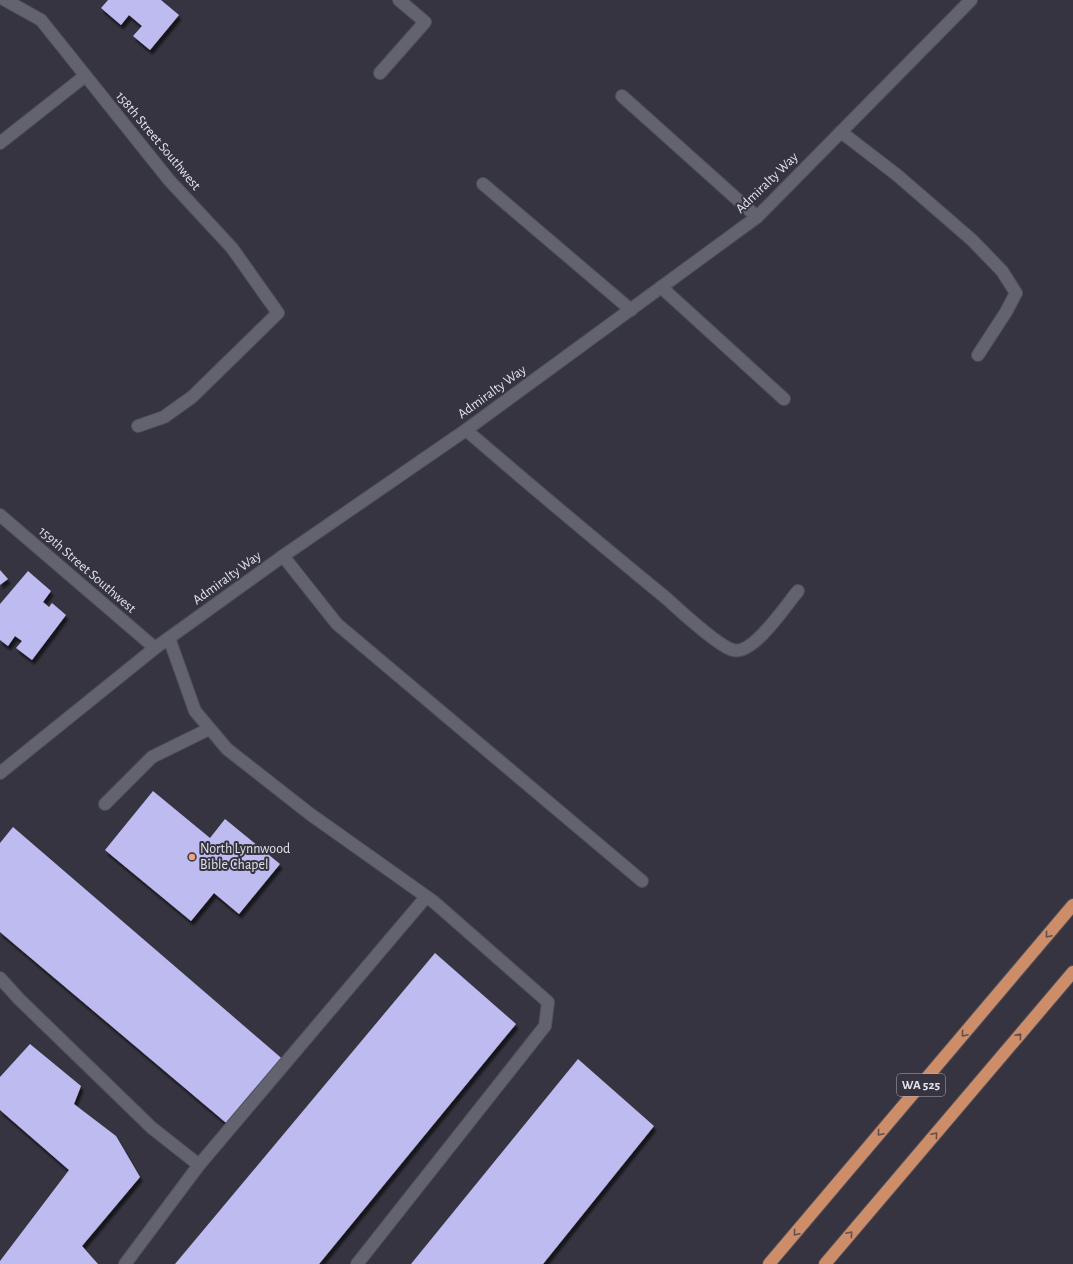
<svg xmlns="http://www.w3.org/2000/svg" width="1073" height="1264" font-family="'Alegreya Sans',sans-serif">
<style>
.building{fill:#bebbf1;filter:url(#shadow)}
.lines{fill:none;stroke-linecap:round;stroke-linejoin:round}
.minor-casing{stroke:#505059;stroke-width:14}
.highway-casing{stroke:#505059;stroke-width:14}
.minor{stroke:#636370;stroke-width:12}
.highway{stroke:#ce8d69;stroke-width:12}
.oneway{stroke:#634f4c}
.poi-dot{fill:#f0a278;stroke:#353440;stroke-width:1.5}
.labels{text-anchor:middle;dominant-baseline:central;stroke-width:4;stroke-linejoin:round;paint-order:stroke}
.shield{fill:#353440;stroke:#afaeb7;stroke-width:1}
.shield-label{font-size:13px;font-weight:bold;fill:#e3e3ea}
.street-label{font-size:14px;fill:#e3e3ea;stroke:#353440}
.poi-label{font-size:14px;fill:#e3e3ea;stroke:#353440;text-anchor:start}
</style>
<defs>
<filter id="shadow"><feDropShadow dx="2.5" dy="4.5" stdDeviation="1" flood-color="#0009"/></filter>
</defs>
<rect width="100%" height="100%" fill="#353440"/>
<g class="building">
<polygon points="108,0 161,0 179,15 150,50 133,36 142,26 129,15 121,25 101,8"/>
<polygon points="0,570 8,579 0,585"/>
<polygon points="28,571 51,591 43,602 49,607 52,603 66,615 32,660 16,648 22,641 15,636 8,646 0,640 0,604"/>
<polygon points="153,791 210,838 225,819 280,864 239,914 214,893 191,921 105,850"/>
<polygon points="13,827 286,1062 231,1127 0,932 0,843"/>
<polygon points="435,953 516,1024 319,1264 175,1264"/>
<polygon points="30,1044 81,1086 74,1104 116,1136 140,1177 82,1246 98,1264 0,1264 0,1261 69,1170 0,1110 0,1077"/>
<polygon points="578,1059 654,1126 543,1264 411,1264"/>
</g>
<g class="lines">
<defs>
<g id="minor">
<polyline points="5,0 41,20 169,180 232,248 278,313 192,397 164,417 138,426"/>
<polyline points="380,73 425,22 399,0"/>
<polyline points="622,96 757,217"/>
<polyline points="841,132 897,175 972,240 1002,271 1016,293 1006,312 978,355"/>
<polyline points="0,143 85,76"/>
<polyline points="483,184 631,310"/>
<polyline points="661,287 784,399"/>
<path d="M466,430C532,487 599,543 666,598C678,609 720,647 733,650C753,656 786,605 798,591"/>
<polyline points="0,515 155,648"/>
<polyline points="283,556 337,624 642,881"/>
<polyline points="169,638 195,711 227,749 310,814 434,902 548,1002 545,1026 357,1264"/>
<polyline points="0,773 155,648 283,556 466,430 757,217 971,0"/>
<polyline points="105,804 152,757 209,729"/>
<polyline points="0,978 19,999 152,1128 199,1165 125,1264"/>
<polyline points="199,1165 426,897"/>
</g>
<g id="highway">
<polyline points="769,1264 1073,905"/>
<polyline points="825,1264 1073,972"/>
</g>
</defs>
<use href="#minor" class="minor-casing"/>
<use href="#highway" class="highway-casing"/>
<use href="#minor" class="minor"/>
<use href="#highway" class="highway"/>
</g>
<defs><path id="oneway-chevron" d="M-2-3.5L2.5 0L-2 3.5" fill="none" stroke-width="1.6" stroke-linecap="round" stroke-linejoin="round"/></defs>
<g class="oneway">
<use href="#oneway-chevron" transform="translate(1048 935) rotate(130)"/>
<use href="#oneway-chevron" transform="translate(964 1034) rotate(130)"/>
<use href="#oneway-chevron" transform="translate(1019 1036) rotate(-50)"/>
<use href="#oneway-chevron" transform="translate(880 1133) rotate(130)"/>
<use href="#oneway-chevron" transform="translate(935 1135) rotate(-50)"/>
<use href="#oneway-chevron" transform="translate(796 1233) rotate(130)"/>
<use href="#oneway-chevron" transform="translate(850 1234) rotate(-50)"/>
</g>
<circle class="poi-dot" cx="192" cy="857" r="4"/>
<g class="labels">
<rect class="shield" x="897" y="1074" width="48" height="22" rx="3"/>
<g class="shield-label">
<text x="921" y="1085">WA 525</text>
</g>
<g class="street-label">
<text transform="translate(158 141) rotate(50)">158th Street Southwest</text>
<text transform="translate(767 183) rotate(-44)">Admiralty Way</text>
<text transform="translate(492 392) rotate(-36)">Admiralty Way</text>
<text transform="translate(87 570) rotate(41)">159th Street Southwest</text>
<text transform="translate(227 578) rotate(-36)">Admiralty Way</text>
</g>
<g class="poi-label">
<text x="200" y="849">North Lynnwood<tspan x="200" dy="16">Bible Chapel</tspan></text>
</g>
</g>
</svg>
